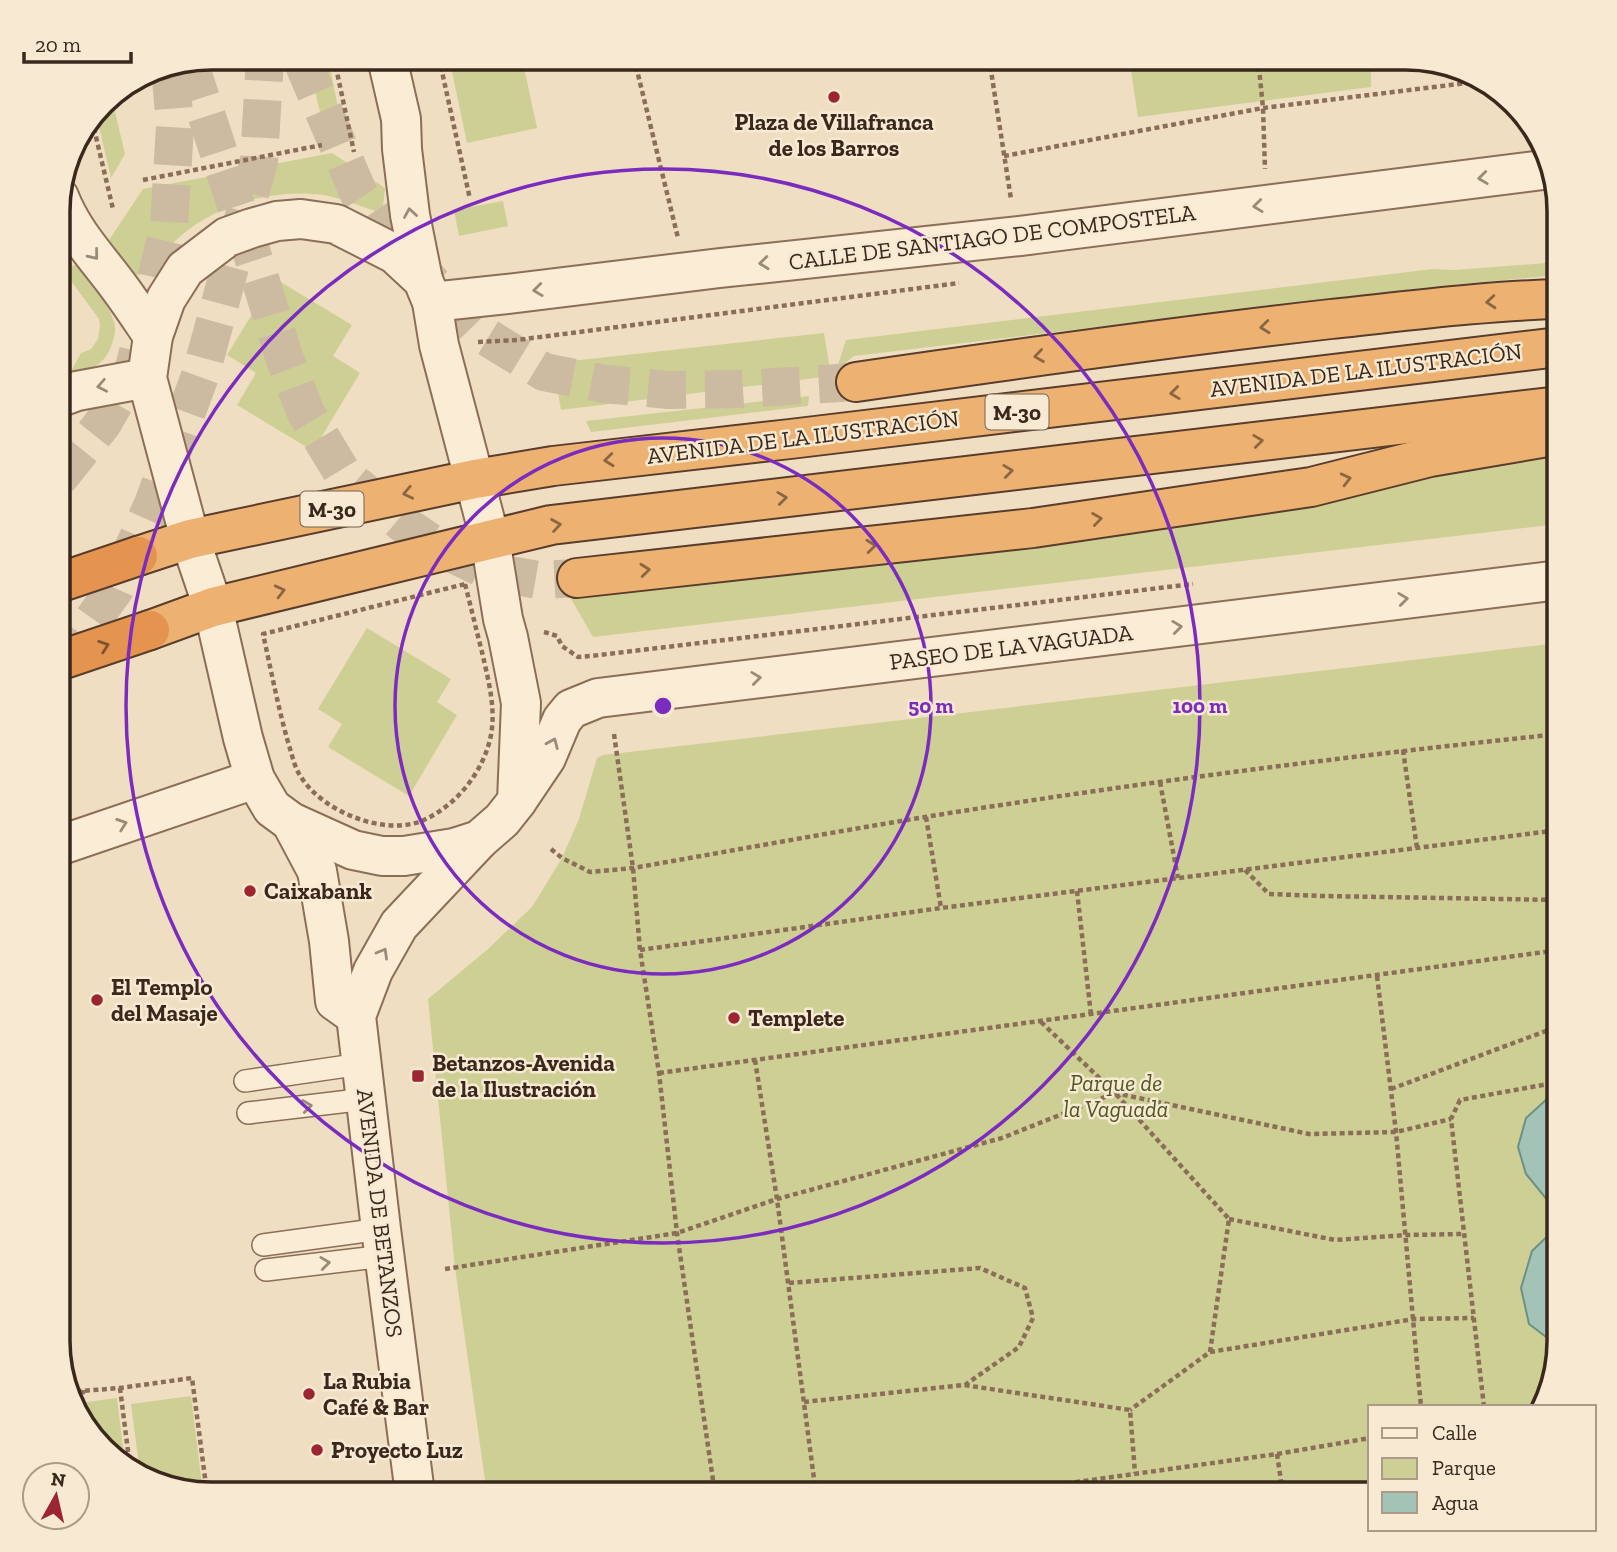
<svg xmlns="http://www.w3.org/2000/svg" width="1617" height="1552" font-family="'Zilla Slab',serif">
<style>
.green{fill:#cecf95}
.water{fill:#a4c3b7;stroke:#6b9184;stroke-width:2}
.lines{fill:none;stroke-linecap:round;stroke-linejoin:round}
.trunk-tunnel{stroke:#ccbaa1;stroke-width:38;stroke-dasharray:38 19;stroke-linecap:butt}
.motorway-tunnel{stroke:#ccbaa1;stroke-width:38;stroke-dasharray:38 19;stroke-linecap:butt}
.service-casing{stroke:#8b6e58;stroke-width:24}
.minor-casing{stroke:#8b6e58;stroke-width:42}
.tertiary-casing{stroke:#8b6e58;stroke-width:42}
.trunk-casing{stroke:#583d2c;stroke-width:42}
.motorway-casing{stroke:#583d2c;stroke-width:42}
.path{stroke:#8b6e58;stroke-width:4.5;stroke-dasharray:5 3.5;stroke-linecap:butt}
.service{stroke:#fbecd5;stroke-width:21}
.minor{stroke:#fbecd5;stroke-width:38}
.tertiary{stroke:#fbecd5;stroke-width:38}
.trunk{stroke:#edb272;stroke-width:38}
.motorway{stroke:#e4944e;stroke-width:38}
.oneway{stroke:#9a8a79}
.oneway2{stroke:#8b6643}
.oneway3{stroke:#7e5331}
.ring{fill:none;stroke:#7b2cbf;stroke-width:3.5}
.poi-dot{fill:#9d2531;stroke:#f7e9d2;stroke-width:2.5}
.labels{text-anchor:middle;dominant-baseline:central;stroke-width:5;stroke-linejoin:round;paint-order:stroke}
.shield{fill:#f7e9d2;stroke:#736253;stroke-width:2}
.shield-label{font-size:21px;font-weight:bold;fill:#3a281d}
.poi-label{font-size:23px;font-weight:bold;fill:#3a281d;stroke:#f7e9d2;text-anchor:start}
.street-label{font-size:23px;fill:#3a281d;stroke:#f7e9d2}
.park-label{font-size:23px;font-style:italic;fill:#4f5822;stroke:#f7e9d2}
.rim{fill:none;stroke:#3a281d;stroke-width:3.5}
.centre{fill:#7b2cbf;stroke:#f7e9d2;stroke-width:3.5}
.ring-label{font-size:21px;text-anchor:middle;font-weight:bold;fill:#7b2cbf;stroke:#f7e9d2;stroke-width:5;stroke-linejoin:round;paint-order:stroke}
</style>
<rect width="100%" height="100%" fill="#f0dec2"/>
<g class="green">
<polygon points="307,58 328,58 339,112 320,112"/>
<polygon points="449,58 522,58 537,128 467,143"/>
<polygon points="1129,58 1371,58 1371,87 1138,117"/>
<polygon points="111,95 125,154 111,178 96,114"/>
<path d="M332,153L385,188L383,206L375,211C358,205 340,198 323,195C273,188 214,205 176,240C166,249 158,263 149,274L135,275L109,240L143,189Z"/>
<polygon points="503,201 508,226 459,236 454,210"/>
<path d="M1559,262V275L1432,287L854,356C846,361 844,367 836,371L846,340L1433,269L1455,270Z"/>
<path d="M78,265C88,280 110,305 114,322C117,331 113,341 110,349C107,356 102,362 95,366C87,370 77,372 69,375L81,353L91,349L98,339L100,325L99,319L63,270L66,266Z"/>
<polygon points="274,278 352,325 333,356 360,373 313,451 237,405 256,373 227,355"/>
<polygon points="824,333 831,376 561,410 553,363"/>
<polygon points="809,396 808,406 591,432 586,421"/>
<polygon points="1559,450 1559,524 593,637 571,599 841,567"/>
<polygon points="367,628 451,679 437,702 457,715 409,796 328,747 342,724 318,709"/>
<polygon points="1559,643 1559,1341 1547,1400 1542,1407 1370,1407 1370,1494 487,1494 455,1268 428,999 488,949 532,907 562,858 579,819 597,758 603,755"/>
<polygon points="191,1396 203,1493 152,1482 140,1473 131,1404"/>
<polygon points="117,1398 125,1463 96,1442 72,1404"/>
</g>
<polygon class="water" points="1547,1099 1559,1099 1558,1346 1529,1324 1521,1288 1532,1251 1556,1228 1549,1202 1526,1174 1518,1147 1526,1118"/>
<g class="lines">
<g class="trunk-tunnel">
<polyline points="301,58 359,194 391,241 482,334 544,372 605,384 669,390 740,389 856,382"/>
<polyline points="189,62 259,275 284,357 306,413 343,474 402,523 436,546 482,568 509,575 538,580 577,578"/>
</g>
<g class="motorway-tunnel">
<polyline points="58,479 103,423 134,368 169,226 175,126 170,66"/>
<polyline points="58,664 77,642 115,589 153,504 201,373 259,161 265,58"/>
</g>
<defs>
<g id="service">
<polyline points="245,1081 361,1064"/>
<polyline points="248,1113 366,1099"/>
<polyline points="263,1245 381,1229"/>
<polyline points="266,1270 385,1256"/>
</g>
<g id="minor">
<polyline points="387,58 401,119 402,149 410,215 423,280"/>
<path d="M59,197C73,233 97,257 119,287C131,303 142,320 153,336"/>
<polyline points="432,302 507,294 720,268 1020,236 1551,169"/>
<polyline points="58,398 77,391 147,378"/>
<polyline points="517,801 546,758 562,720 571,709 598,698 1559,580"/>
<polyline points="58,846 255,779"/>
</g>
<g id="tertiary">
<polygon points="301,219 336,224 395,254 423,280 432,302 439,345 490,539 503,619 508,637 521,703 517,801 502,820 479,840 454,848 404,856 382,856 353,850 291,822 272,808 255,779 243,738 213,607 190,539 147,378 153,336 166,299 185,269 227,237 252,228 277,221"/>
<polyline points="291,822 317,871 329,941 335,1001 356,1016"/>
<polyline points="415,1494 381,1229 356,1016 373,971 399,925 479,840"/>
</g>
<g id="trunk">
<path d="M856,382C1014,359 1172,337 1331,319C1407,311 1483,301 1559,299"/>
<polyline points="138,556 190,539 475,479 553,466 790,439 1559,347"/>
<polyline points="577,578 1033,528 1311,487 1430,457 1559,435"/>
<polyline points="150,630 213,607 551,525 1559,406"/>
</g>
<g id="motorway">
<polyline points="58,583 138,556"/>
<polyline points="58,661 150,630"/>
</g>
</defs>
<use href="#service" class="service-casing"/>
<use href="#minor" class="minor-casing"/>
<use href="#tertiary" class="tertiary-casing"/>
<use href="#trunk" class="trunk-casing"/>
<use href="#motorway" class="motorway-casing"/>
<g class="path">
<polyline points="334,58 354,152"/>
<polyline points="439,58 470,199"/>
<polyline points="634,58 678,238"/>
<polyline points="989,58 1011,199"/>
<polyline points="1258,58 1263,108 1265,169"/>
<polyline points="92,120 113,209"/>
<polyline points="1004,156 1263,108 1483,81"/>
<polyline points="143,180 322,145"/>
<polyline points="478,342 517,340 959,283"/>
<path d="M465,584C471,607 476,629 482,652C488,679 496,707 491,735C484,771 457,805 424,820C385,837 323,812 301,777C294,767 292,754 288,742C278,707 271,670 263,634Z"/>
<polyline points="544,632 557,636 562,646 578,657 591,656 1193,584"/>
<polyline points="614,734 633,868 640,950 659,1073 677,1233 715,1494"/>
<polyline points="1403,750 1417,848"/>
<polyline points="1160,782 1178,878"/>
<polyline points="926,817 941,908"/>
<path d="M551,849L562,858L590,872L633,868C730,851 828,833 925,817C1135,783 1347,756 1559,734"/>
<polyline points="1245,870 1269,894 1323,896 1559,900"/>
<polyline points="1077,891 1091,1015"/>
<polyline points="640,950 941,908 1559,830"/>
<polyline points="1377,976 1396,1132 1421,1407"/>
<polyline points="1041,1022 1115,1093 1309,1134 1396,1132 1451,1119"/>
<polyline points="755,1060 777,1199 816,1494"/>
<polyline points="659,1073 1559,950"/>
<polyline points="1391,1089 1559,1026"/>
<polyline points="1229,1219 1335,1240 1406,1235 1463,1234"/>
<polyline points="445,1269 677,1233 777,1199 1002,1138 1115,1093 1229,1219 1210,1352 1130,1410"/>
<polyline points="789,1283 980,1268 1025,1288 1033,1318 1019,1347 965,1385"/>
<polyline points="1210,1352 1414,1319 1474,1318"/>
<polyline points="120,1388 130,1467"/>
<polyline points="68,1392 120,1388 192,1378 207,1493"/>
<polyline points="70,1401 82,1399 83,1390"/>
<polyline points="804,1402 964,1385 1130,1410 1135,1473"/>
<polyline points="1484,1407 1451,1119 1460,1100 1559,1082"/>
<polyline points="1277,1454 1283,1494"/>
<polyline points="991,1494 1277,1454 1370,1438"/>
</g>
<use href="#service" class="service"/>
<use href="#minor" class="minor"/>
<use href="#tertiary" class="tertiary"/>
<use href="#trunk" class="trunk"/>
<use href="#motorway" class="motorway"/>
</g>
<defs><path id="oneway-chevron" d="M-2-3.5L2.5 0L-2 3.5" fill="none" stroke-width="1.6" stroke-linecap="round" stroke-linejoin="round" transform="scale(1.75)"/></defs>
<g class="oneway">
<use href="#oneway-chevron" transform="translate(1483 178) rotate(173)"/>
<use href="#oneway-chevron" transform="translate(1258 206) rotate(173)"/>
<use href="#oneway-chevron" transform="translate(410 213) rotate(-99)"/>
<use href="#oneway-chevron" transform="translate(94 255) rotate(51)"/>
<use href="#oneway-chevron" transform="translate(764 263) rotate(174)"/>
<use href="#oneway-chevron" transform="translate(538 290) rotate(173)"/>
<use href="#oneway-chevron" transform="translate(102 386) rotate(169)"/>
<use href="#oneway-chevron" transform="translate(1403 599) rotate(-7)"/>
<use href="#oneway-chevron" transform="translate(1177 627) rotate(-7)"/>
<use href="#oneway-chevron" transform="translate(756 678) rotate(-7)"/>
<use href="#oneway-chevron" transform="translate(553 743) rotate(-67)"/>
<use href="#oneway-chevron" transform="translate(122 824) rotate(-19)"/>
<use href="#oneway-chevron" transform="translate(383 953) rotate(-60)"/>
<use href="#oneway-chevron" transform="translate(307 1106) rotate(-7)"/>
<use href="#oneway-chevron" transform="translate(325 1263) rotate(-7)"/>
</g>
<g class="oneway2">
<use href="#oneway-chevron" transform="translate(1491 302) rotate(175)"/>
<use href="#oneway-chevron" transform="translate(1265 327) rotate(174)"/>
<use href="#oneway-chevron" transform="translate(1039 356) rotate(172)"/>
<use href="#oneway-chevron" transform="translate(1175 393) rotate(173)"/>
<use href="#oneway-chevron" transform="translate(1258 441) rotate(-7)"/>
<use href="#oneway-chevron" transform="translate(609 460) rotate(174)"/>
<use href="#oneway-chevron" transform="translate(1008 471) rotate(-7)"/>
<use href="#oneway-chevron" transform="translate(1346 479) rotate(-14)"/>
<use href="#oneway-chevron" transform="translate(408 493) rotate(168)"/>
<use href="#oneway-chevron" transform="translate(782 498) rotate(-7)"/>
<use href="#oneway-chevron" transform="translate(1097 519) rotate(-8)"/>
<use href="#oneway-chevron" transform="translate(556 525) rotate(-9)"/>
<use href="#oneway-chevron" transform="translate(871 546) rotate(-6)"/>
<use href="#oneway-chevron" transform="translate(645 570) rotate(-6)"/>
<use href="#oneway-chevron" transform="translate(280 591) rotate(-14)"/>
</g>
<use class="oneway3" href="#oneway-chevron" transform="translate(104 646) rotate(-19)"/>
<g class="ring">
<circle cx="663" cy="706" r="268"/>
<circle cx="663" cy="706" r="537"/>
</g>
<g class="poi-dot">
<circle cx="834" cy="97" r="7"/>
<circle cx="250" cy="891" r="7"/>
<circle cx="97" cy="1000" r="7"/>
<circle cx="734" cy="1018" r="7"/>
<rect x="411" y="1069" width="14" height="14" rx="3.5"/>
<circle cx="309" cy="1394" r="7"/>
<circle cx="317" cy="1450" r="7"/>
</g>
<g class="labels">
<g class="shield">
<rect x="985.5" y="394.5" width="63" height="35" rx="5"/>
<rect x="300.5" y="491.5" width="63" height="35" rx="5"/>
</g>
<g class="shield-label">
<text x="1017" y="412">M-30</text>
<text x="332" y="509">M-30</text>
</g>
<g class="poi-label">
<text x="834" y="122" text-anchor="middle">Plaza de Villafranca<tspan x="834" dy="26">de los Barros</tspan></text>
<text x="264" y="891">Caixabank</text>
<text x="111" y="987">El Templo<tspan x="111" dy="26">del Masaje</tspan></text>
<text x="748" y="1018">Templete</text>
<text x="432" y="1063">Betanzos-Avenida<tspan x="432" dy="26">de la Ilustración</tspan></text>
<text x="323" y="1381">La Rubia<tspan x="323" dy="26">Café &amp; Bar</tspan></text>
<text x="331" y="1450">Proyecto Luz</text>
</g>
<g class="street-label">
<text transform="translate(992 237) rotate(-7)">CALLE DE SANTIAGO DE COMPOSTELA</text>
<text transform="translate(1366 370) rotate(-7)">AVENIDA DE LA ILUSTRACIÓN</text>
<text transform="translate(803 437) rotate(-7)">AVENIDA DE LA ILUSTRACIÓN</text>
<text transform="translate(1011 647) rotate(-7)">PASEO DE LA VAGUADA</text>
<text transform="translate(380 1213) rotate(83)">AVENIDA DE BETANZOS</text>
</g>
<g class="park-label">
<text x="1116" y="1083">Parque de<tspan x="1116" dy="26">la Vaguada</tspan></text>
</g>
</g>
<path d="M0 0H1617V1552H0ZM211 70H1406A141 141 0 0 1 1547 211V1341A141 141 0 0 1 1406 1482H211A141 141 0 0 1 70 1341V211A141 141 0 0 1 211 70Z" fill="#f7e9d2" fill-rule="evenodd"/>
<path class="rim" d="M211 70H1406A141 141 0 0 1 1547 211V1341A141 141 0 0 1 1406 1482H211A141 141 0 0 1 70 1341V211A141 141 0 0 1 211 70Z"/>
<circle cx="663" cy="706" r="10" class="centre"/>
<g class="ring-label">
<text x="931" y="713">50 m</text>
<text x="1200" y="713">100 m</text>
</g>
<rect x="1368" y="1405" width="228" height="126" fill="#f7e9d2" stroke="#ab9c8a" stroke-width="2"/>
<rect x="1382" y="1428" width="35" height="10" fill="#fbecd5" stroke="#ab9c8a" stroke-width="2"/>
<text x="1432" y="1440" font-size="21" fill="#3a281d">Calle</text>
<rect x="1382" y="1458" width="35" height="21" fill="#cecf95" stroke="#ab9c8a" stroke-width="2"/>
<text x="1432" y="1475" font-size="21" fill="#3a281d">Parque</text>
<rect x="1382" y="1492" width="35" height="21" fill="#a4c3b7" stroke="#ab9c8a" stroke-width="2"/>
<text x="1432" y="1510" font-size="21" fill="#3a281d">Agua</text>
<g transform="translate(56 1496) rotate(8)"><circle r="33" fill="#f7e9d2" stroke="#ab9c8a" stroke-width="2"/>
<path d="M0-5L12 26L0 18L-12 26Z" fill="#9d2531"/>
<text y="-10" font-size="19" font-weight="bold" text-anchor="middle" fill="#3a281d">N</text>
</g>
<path d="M24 52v10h107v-10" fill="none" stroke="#3a281d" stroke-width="3.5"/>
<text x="35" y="52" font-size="21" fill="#3a281d" stroke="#f7e9d2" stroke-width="5" paint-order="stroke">20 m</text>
</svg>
